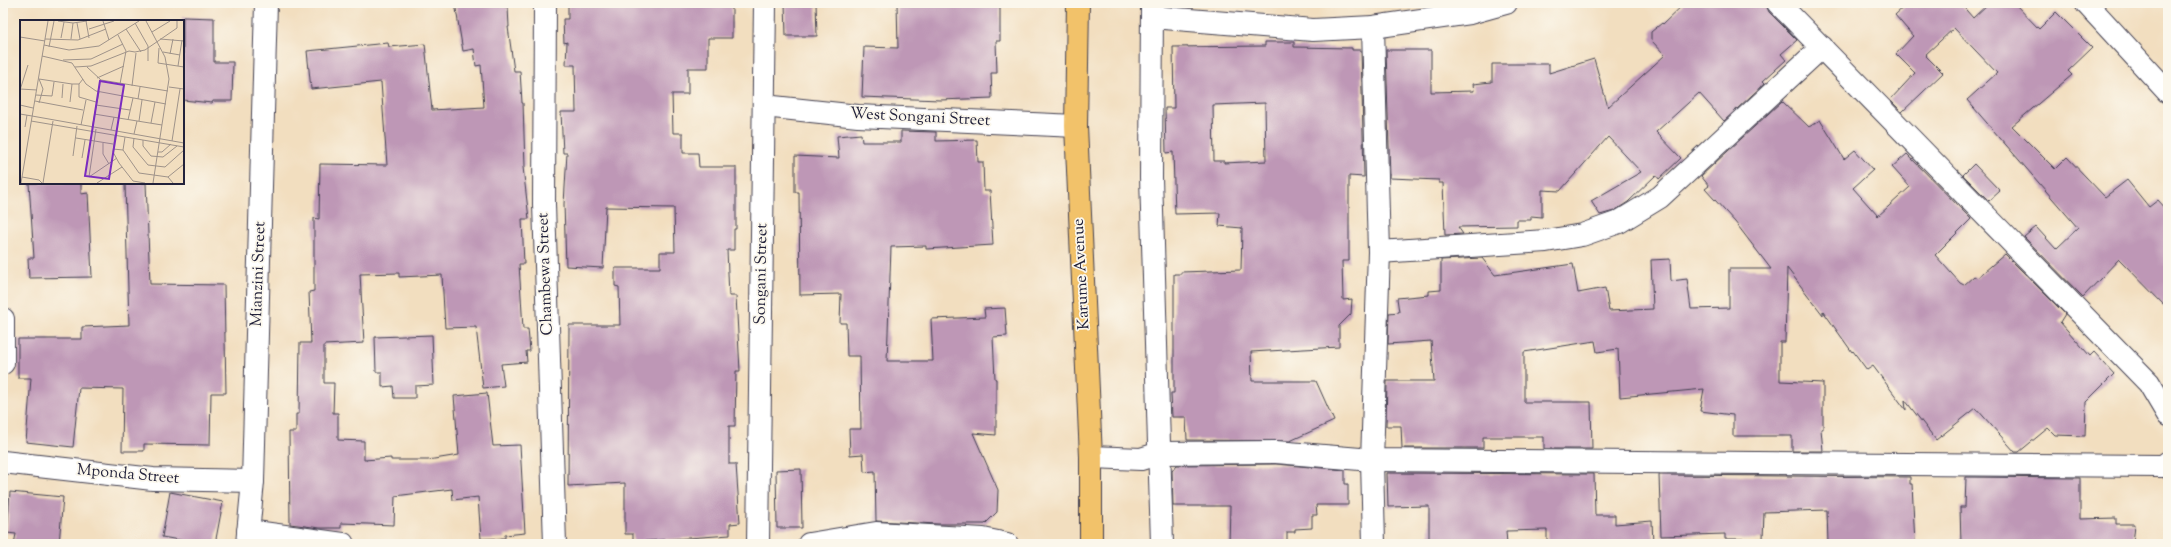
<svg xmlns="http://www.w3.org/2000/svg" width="2171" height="547" font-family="'Sorts Mill Goudy',serif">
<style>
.building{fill:#be97b6;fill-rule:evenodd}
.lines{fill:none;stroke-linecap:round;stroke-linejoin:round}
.minor-casing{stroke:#413e4f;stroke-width:24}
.major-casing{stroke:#413e4f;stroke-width:24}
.minor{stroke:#fff;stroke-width:22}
.major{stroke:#f2c26a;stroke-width:22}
.labels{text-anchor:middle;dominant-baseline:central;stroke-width:3.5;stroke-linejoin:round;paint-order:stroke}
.street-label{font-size:16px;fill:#22223b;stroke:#fbf7ec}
.inset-road{fill:none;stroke:#9f938a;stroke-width:1}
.view{fill:#7b2cbf;fill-opacity:0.15;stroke:#7b2cbf;stroke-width:2}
.inset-edge{fill:none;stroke:#22223b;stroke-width:2}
</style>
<rect width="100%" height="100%" fill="#fbf7ec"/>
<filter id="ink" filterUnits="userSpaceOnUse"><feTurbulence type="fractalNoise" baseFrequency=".025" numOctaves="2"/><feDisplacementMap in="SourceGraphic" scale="8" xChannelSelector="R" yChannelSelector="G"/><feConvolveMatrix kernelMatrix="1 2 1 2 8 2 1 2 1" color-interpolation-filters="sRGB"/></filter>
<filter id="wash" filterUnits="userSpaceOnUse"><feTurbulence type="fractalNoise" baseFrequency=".012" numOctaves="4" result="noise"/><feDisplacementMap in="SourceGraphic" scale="16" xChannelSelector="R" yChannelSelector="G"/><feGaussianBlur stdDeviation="0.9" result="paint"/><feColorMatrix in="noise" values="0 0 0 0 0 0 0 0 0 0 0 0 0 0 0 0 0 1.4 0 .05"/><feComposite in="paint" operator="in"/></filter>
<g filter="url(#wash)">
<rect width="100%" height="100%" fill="#f2debf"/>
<g id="blocks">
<g class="building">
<polygon points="455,3 504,3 505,7 508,7 509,27 508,27 514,71 520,71 522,103 523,103 525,167 523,167 529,219 522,219 524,264 519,264 523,329 528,329 530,351 526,351 527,362 501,364 504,386 483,388 476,327 445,328 442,275 399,277 399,273 360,274 364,343 324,345 324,383 334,383 333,413 338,413 338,440 364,441 364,460 391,458 391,460 428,460 459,455 454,396 487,393 493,446 520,445 525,533 505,535 505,538 481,539 478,497 453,500 452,489 395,496 394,525 341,523 341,528 320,528 290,524 289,432 296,432 296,414 299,414 300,343 311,343 309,292 314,291 314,218 319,219 320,164 387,165 381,82 311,89 307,51 388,43 389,47 425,44 432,110 484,107 481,65 476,66 474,49 463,51"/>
<polygon points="568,3 732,3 732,38 708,38 708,68 688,68 688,94 672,94 673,133 683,133 683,153 698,153 699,167 736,167 736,229 734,229 734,250 727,250 729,296 736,296 740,371 736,371 735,426 729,426 729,464 736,464 740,523 730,524 730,535 633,542 633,534 625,534 625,483 568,486 569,325 620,325 619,287 615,286 615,268 660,268 660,252 675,252 674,208 606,207 603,268 566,266 564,204 567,153 563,153 561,112 576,112 575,65 566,65 567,42 564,43 563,19 568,19"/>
<polygon points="785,3 816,3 817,36 786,36"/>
<polygon points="897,3 1000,3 1000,41 996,41 997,73 991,73 992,98 940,100 862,97 864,47 898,48"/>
<polygon points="1685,3 1765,3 1769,12 1797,40 1781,54 1786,60 1763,81 1765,83 1724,121 1699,93 1656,132 1681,158 1659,179 1656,175 1628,202 1614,211 1600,215 1591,201 1641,172 1608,137 1560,191 1542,190 1542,217 1531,216 1531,220 1517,220 1517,226 1458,227 1463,234 1445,235 1443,183 1439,183 1439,180 1390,178 1386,50 1431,50 1431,92 1474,91 1473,84 1492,82 1492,64 1549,64 1549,73 1594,59 1608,107 1665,55 1651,40 1651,32 1662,23 1663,24"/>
<polygon points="1908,3 1960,3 1973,18 1989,3 2014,3 2039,29 2056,12 2092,48 2068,71 2072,75 2012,126 2055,169 2067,157 2105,197 2127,180 2149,207 2158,200 2168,211 2168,309 2119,259 2083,297 2024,237 2036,227 2056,249 2078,228 1967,100 1997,73 1954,28 1925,55 1943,73 1902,112 1890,100 1915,73 1896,54 1913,36 1895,15"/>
<polygon points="183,17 214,18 214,62 233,62 232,101 213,101 212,103 183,100"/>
<path d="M1265,42H1294V47L1352,48V50H1361L1364,177L1349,176V261H1342L1343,300L1352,299L1351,314L1339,326V347L1251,352L1252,381H1316L1334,421L1290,441L1187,440L1186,417H1172L1171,393H1174V274H1181V272L1241,270L1242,228L1219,226L1220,213L1175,214L1173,152L1166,153L1165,108H1174L1173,47L1265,46ZM1265,103L1266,161L1224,163V161H1214L1213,105Z"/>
<polygon points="1782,101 1809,127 1820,120 1844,159 1855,150 1873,170 1853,188 1878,216 1910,187 1892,167 1907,154 1971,219 1935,255 1960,283 1964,285 1974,276 1977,278 2005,254 2065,314 2060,322 2090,356 2094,352 2114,374 2086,402 2085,436 2055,435 2048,428 2019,452 2015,452 1976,408 1936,440 1905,400 1906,410 1873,366 1867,370 1853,351 1852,352 1823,311 1823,315 1787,268 1785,342 1780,342 1780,381 1823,383 1823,429 1821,429 1823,451 1792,451 1792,436 1733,436 1733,415 1700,411 1704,389 1620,397 1618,349 1597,352 1595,341 1524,352 1524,402 1591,402 1592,449 1544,449 1544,437 1483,437 1483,448 1402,448 1401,426 1386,426 1387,381 1434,381 1431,341 1388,344 1389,313 1399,312 1397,298 1429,295 1429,291 1441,290 1441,260 1482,258 1495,275 1573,264 1578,293 1605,288 1609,311 1653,309 1651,260 1670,259 1671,281 1687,279 1691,309 1729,308 1729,269 1771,269 1735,222 1705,189 1709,186 1701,176"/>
<polygon points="901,131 936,132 936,141 977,140 978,162 983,162 984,191 990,191 993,245 926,249 926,246 891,247 887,361 933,361 931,319 985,317 984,309 1005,308 1007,336 993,337 995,379 996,379 996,435 973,433 998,490 997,512 985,524 938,524 876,521 875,471 864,472 863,454 850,455 849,429 861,429 860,356 847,356 846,323 840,323 841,294 800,295 799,192 795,192 795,156 839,158 837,136 861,134 862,142 901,142"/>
<polygon points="1974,164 2000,191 1989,201 1963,175"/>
<polygon points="29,183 81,183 81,194 88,193 92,277 29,278 28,258 34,258"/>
<polygon points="125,183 146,183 150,284 224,285 226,393 211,393 210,445 144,444 144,451 122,451 123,389 79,388 73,447 26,442 31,378 18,378 18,339 82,339 82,327 129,325"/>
<polygon points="432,335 434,385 415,386 415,398 394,398 393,386 382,387 382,372 376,372 375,337"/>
<polygon points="1276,464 1345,470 1345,484 1348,484 1348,505 1316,505 1317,515 1312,515 1312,528 1295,529 1295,532 1287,532 1287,544 1229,544 1230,506 1173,506 1172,471 1177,465"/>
<polygon points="801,469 802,528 777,528 776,470"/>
<polygon points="1387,473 1594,474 1595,515 1615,515 1615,524 1652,521 1653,544 1547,544 1547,530 1506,531 1507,544 1429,544 1429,506 1388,507"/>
<polygon points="1659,475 1910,477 1910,484 1912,484 1915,544 1828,544 1827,510 1764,512 1763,539 1725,539 1725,534 1661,536"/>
<polygon points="1966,477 2080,478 2080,519 2116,518 2116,524 2135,524 2133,544 1961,544 1960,507 1965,507"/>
<polygon points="10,492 63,497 59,544 14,544 16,534 7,533"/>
<polygon points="170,492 223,502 215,544 202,544 162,537"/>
</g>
</g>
</g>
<g filter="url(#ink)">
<use href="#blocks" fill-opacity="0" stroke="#413e4f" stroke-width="1"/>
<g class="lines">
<defs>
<g id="minor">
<polyline points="545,3 544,204 555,544"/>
<polyline points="1152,3 1151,177 1162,544"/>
<polyline points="1778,3 2149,383 2168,415"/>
<polyline points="2086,3 2168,92"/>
<polyline points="1152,17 1313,30 1373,27 1470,13 1506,3"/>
<polyline points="1373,27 1379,252 1372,460 1374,544"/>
<polyline points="764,106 858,116 1076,126"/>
<polyline points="1379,252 1546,241 1582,235 1619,222 1660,197 1822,47"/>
<polyline points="3,319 3,363"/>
<polyline points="1091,457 1141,459 1160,453 1276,452 1372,460 2163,466 2168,462"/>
<polyline points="3,462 153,479 253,481"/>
<polyline points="248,531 343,544"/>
<polyline points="247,544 253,481 266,3"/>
<polyline points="758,544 765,3"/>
<polyline points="809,544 876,533 983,539 1007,544"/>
</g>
<polyline id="major" points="1078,3 1076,126 1091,457 1091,544"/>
</defs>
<use href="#minor" class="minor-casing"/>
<use href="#major" class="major-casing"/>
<use href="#minor" class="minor"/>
<use href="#major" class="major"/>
</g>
</g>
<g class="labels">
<g class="street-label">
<text transform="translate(920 118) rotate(3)">West Songani Street</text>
<text transform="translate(259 274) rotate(-88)">Mianzini Street</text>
<text transform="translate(546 274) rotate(-92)">Chambewa Street</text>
<text transform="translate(762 274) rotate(-89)">Songani Street</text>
<text transform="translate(1082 274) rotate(-93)">Karume Avenue</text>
<text transform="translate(128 475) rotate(5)">Mponda Street</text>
</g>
</g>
<g transform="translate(20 20)">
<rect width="164" height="164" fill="#f2debf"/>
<path class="inset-road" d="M38,1L53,3L67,1M66,1L69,18M83,1L89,20M126,1L145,37L149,59L133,163M57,3L60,19M115,3L128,26V41M69,9L94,1M106,9L121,32M132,12L150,1M98,15L106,31L100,64M0,17L25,21M41,18L44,2M25,19L58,20L86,9M51,19L53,3M140,19L164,21M24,25L49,30L79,26L119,1M29,27L34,1M139,28L138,43L164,47M143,32L160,35M150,34L153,19M22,36L52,43L66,64L76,71L146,84M43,40L71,39L103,24M158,46L162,20M55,47L71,46L109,31L115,32L125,30L157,8V1M67,47L81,60L148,71M77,58L104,46M19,59L52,64H59L63,59M19,59L23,69L19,83M59,64V77L76,82M112,66L116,33M149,67L164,69M0,69L17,70M0,70L8,45M16,75L32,76L34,62M42,78L43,64M118,79L120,67M15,81L63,90M50,82L52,64M0,85L13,88M76,85L110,90M0,94L12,96M74,94L142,105M12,96L164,123M108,100L113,78M11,101L164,127M119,101L122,80M131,103L135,82M61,105L66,80M5,107L7,95M72,108L79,72M76,109L69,157L97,138M91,110L94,97M114,114L117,101M95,115L93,132L99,143L113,161L125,163M56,118L93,124M114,118L113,127L128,145L145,147L164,130M123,120V126L131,136L143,137L157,126M152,121L160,69M83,123V134L89,144M93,129L103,130L119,153L148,157L153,163M103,130L105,117M138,132H142L151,124M53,136L57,106M62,138L65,120M2,157L19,160L22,163M148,157L164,144M1,163L28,1M23,163L33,101M77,163L102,147"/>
<path class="view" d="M80,61L104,65L89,159L65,156Z"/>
<rect width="164" height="164" class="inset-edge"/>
</g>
<rect width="2171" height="547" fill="none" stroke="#fbf7ec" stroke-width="16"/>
</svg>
